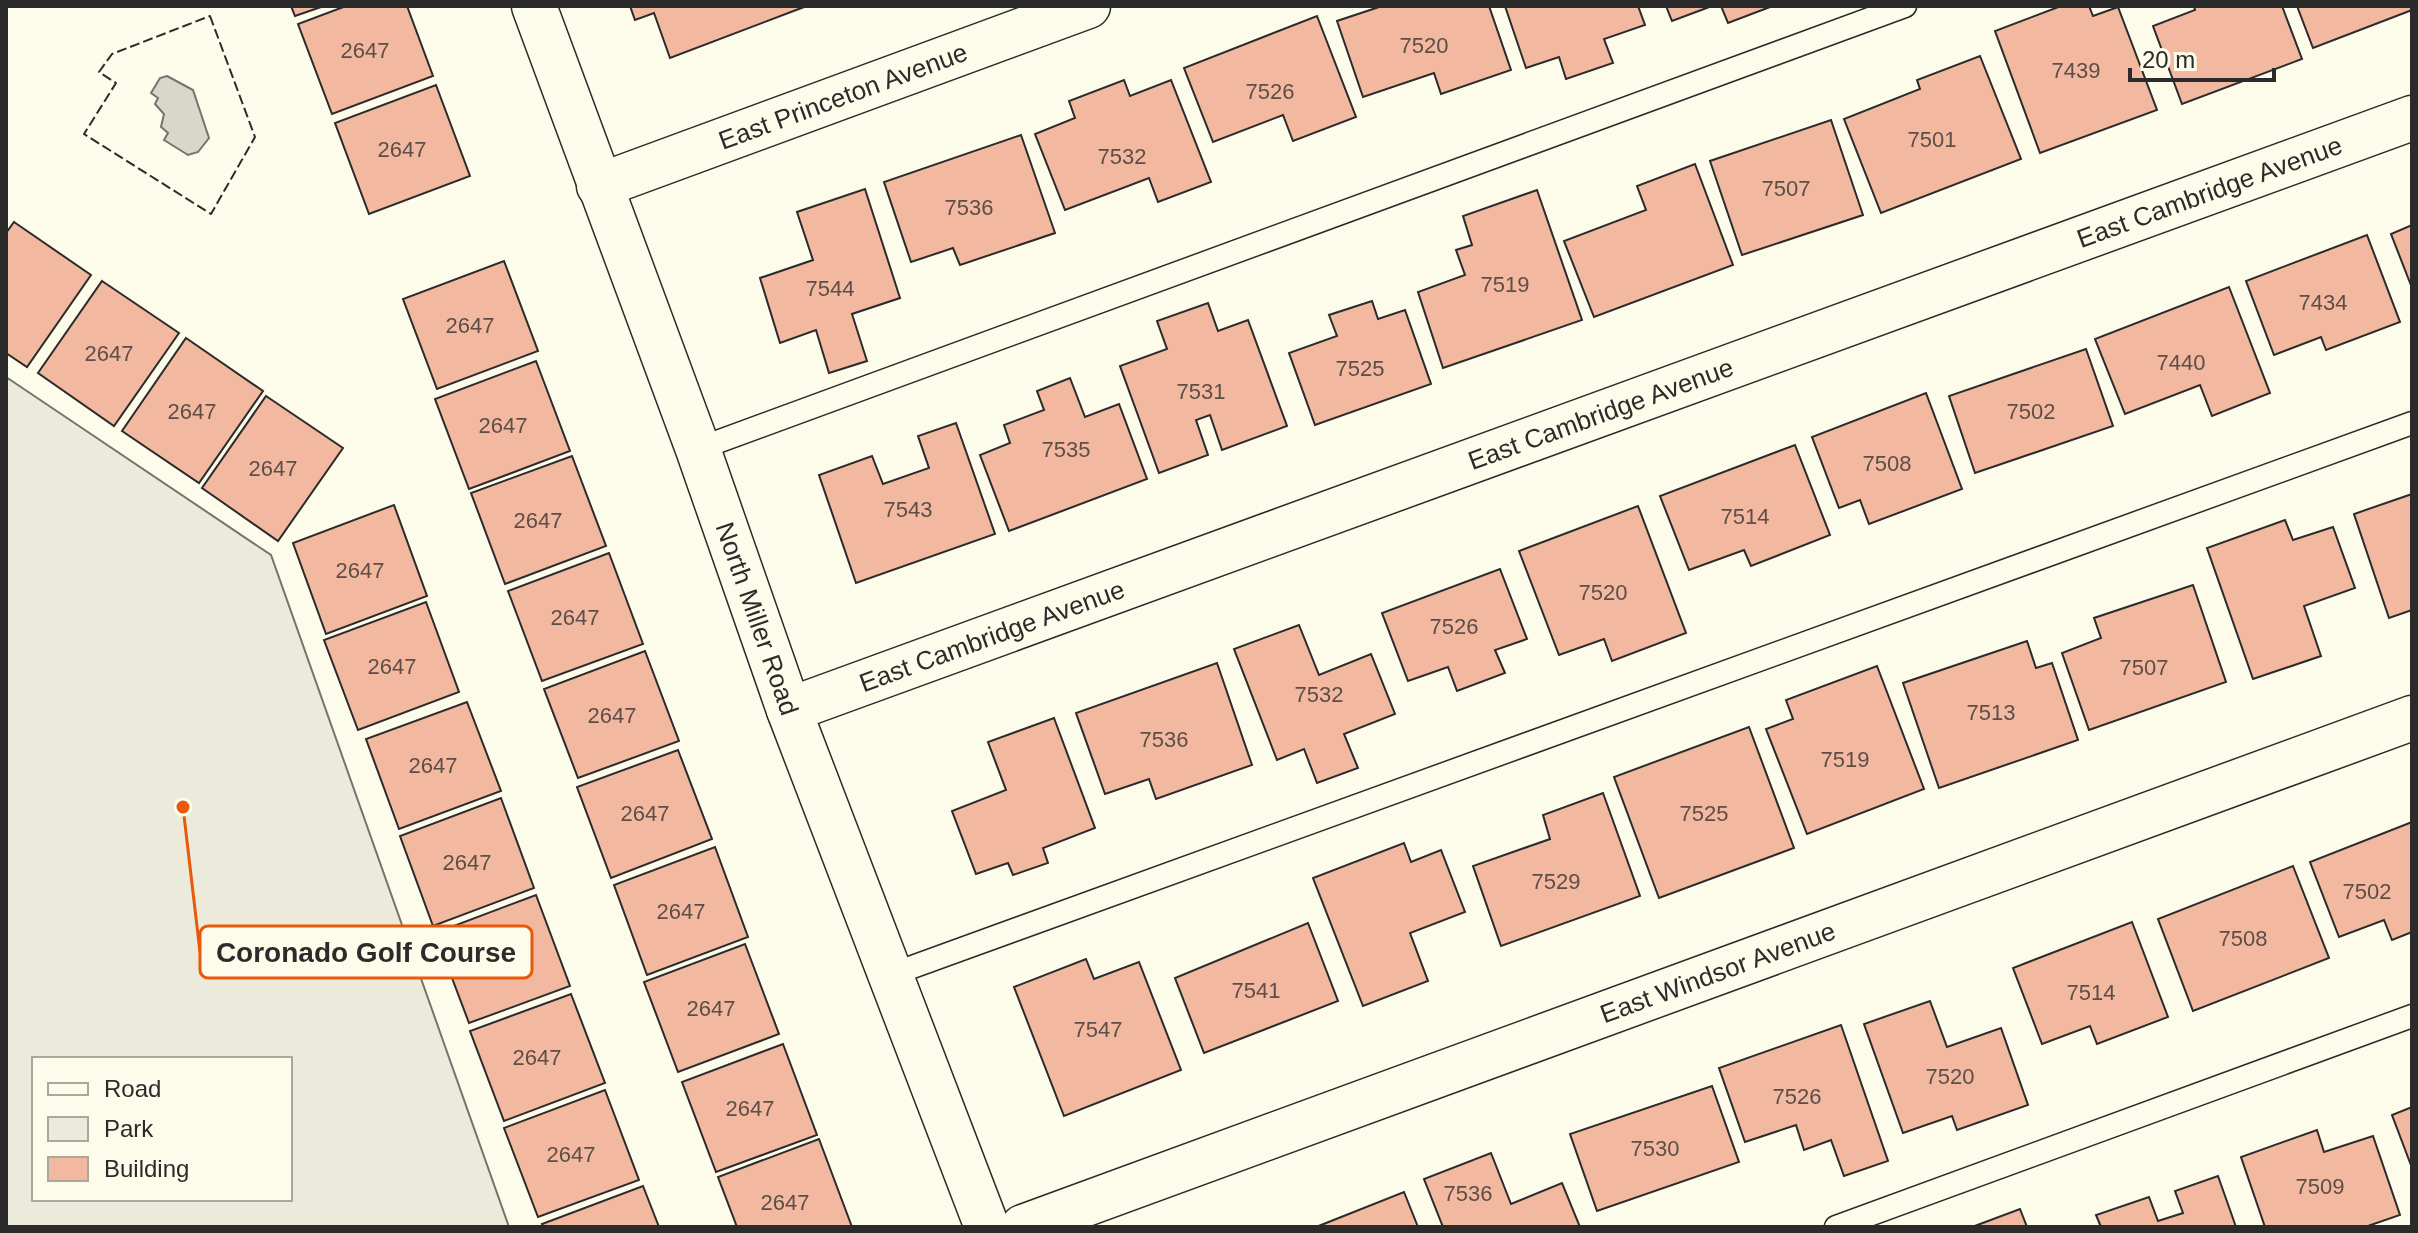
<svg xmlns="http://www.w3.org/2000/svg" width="2418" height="1233" font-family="Arial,sans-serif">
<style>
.green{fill:#ecebdb;stroke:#74746e;stroke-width:2;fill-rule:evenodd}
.water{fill:#d8d7c9;stroke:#74746e;stroke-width:2}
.building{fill:#f2b8a0;stroke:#2b2b2b;stroke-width:2}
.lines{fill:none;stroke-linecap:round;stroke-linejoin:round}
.lane-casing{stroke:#2b2b2b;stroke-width:25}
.street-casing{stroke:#2b2b2b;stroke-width:47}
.secondary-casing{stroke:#2b2b2b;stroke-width:47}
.lane{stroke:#fdfbea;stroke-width:22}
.street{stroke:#fdfbea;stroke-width:44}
.secondary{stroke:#fdfbea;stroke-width:44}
.fence{stroke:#2b2b2b;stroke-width:2;stroke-dasharray:10 4;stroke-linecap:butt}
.labels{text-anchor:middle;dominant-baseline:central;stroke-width:6;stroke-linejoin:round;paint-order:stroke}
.number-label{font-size:22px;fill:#5d4e48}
.street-label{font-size:26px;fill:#2b2b2b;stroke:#fdfbea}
.leader{fill:none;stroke:#e8590c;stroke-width:3}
.callout-dot{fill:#e8590c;stroke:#fdfbea;stroke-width:3}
.callout{fill:#fdfbea;stroke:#e8590c;stroke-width:3}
.callout-label{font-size:28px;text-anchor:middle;font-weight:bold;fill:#2b2b2b}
</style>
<rect width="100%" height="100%" fill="#fdfbea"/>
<path class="green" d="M6,377L271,555L509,1227H6ZM34,1059H290V1199H34Z"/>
<polygon class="water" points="167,76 193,90 209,138 198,152 188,155 164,140 168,133 161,127 164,114 155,104 158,98 151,93 160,78"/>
<g class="building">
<polygon points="291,6 324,6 295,16"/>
<polygon points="346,6 407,6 433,76 332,114 298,24"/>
<polygon points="630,6 803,6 804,7 670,58 654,13 635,20"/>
<polygon points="1382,6 1489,6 1511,70 1441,94 1434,73 1363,97 1337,21"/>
<polygon points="1505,6 1638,6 1645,25 1604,39 1613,63 1566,79 1559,57 1526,68"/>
<polygon points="1666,6 1712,6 1672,21"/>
<polygon points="1721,6 1770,6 1770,7 1728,23"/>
<polygon points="2061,6 2089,6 2093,16 2118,7 2157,110 2040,153 1995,31"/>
<polygon points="2194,6 2282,6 2302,59 2182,104 2153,26 2195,10"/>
<polygon points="2297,6 2412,6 2412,10 2313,48"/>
<polygon points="1317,16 1356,117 1293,141 1283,115 1213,142 1184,68"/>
<polygon points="1980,56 2021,159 1881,213 1844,119 1920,89 1917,80"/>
<polygon points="1124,80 1130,96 1171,80 1211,182 1158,202 1149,178 1065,210 1035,134 1075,118 1069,101"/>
<polygon points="436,85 470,176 369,214 335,123"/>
<polygon points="1831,120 1863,215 1742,255 1710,161"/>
<polygon points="1021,135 1055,233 960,265 953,248 911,262 884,182"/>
<polygon points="1695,164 1733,265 1594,317 1564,241 1646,210 1637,186"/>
<polygon points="865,189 900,298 852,314 867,361 829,373 816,330 780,343 760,278 813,260 797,212"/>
<polygon points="1537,190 1582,320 1443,368 1418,292 1465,275 1456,250 1472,245 1463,216"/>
<polygon points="14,222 91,275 27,367 6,353 6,233"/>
<polygon points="2412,225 2412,288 2391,234"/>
<polygon points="2367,235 2400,322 2326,350 2321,337 2274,355 2246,281"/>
<polygon points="504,261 538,351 437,389 403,299"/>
<polygon points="102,281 179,333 114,426 38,373"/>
<polygon points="2229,287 2270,393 2212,416 2200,385 2125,414 2095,339"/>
<polygon points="1372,301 1378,319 1405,310 1431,384 1315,425 1289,353 1337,336 1329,315"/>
<polygon points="1208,303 1218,331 1248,320 1287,426 1222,450 1210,415 1196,420 1208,455 1159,473 1120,366 1167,349 1157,321"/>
<polygon points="186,338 263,391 199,483 122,431"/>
<polygon points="2086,349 2113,426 1975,473 1949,396"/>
<polygon points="536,361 570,451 469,489 435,399"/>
<polygon points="1070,378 1085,417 1119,404 1147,479 1009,531 980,455 1010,443 1004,425 1044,410 1037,391"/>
<polygon points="1926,393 1962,489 1869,524 1860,500 1839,508 1812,437"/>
<polygon points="266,396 343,448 278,541 202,488"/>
<polygon points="956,423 995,534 856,583 819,475 872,456 883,484 929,468 918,436"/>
<polygon points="1795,445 1830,535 1751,566 1744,550 1689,570 1660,496"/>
<polygon points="572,456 606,546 505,584 471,493"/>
<polygon points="2412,494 2412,610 2389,618 2354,514"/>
<polygon points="394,505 427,596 326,634 293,543"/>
<polygon points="1638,506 1686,633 1612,661 1604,639 1559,655 1519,551"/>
<polygon points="2285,520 2293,540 2333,527 2355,588 2304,606 2321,656 2253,679 2207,548"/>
<polygon points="609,553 643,644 542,681 508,591"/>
<polygon points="1500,569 1527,639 1495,650 1505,673 1457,691 1448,667 1408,681 1382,613"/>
<polygon points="2193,585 2226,682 2089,730 2062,653 2101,638 2094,618"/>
<polygon points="426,602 459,692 358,730 324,640"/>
<polygon points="1299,625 1319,675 1371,654 1395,714 1344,734 1358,768 1317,783 1304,749 1277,760 1234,649"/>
<polygon points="2027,641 2036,668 2052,663 2078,740 1939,788 1903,683"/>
<polygon points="645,651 679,741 578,778 544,689"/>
<polygon points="1217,663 1252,765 1156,799 1149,779 1105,794 1076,713"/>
<polygon points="1877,666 1924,789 1807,834 1766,729 1793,719 1786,700"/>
<polygon points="467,702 501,791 399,829 366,739"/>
<polygon points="1054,718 1095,828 1043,848 1048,863 1013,875 1008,863 976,874 952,811 1006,790 988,742"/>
<polygon points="1749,727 1794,848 1659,898 1614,777"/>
<polygon points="678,750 712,839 611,878 577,787"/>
<polygon points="1603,793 1640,896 1501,946 1473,866 1550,839 1543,815"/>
<polygon points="501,798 534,888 433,926 400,836"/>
<polygon points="2412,822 2412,932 2392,940 2384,920 2339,937 2310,862"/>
<polygon points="1404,843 1411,862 1441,850 1465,912 1410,933 1428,981 1363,1006 1313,878"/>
<polygon points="715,847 748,937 647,975 614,885"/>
<polygon points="2293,866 2329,958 2193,1011 2158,919"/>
<polygon points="536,895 570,986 469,1023 435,933"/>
<polygon points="2132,922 2168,1017 2097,1044 2090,1026 2042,1044 2013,968"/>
<polygon points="1308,923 1338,1001 1204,1053 1175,978"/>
<polygon points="745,944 779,1034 678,1072 644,982"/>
<polygon points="1086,959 1094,979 1139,962 1181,1070 1064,1116 1014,987"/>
<polygon points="571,994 605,1083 504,1121 470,1031"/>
<polygon points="1930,1001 1947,1047 2001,1028 2028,1105 1957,1130 1952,1116 1903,1133 1864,1024"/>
<polygon points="1841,1025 1888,1161 1844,1176 1831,1140 1804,1150 1796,1125 1745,1142 1719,1068"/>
<polygon points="783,1044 817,1135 716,1172 682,1082"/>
<polygon points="1712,1086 1739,1162 1597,1211 1570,1134"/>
<polygon points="605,1090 639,1180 538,1217 504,1128"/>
<polygon points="2412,1107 2412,1168 2392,1115"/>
<polygon points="2317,1130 2324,1152 2373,1136 2400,1215 2365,1227 2265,1227 2241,1157"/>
<polygon points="819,1139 852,1227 737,1227 718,1177"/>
<polygon points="1491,1153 1511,1204 1562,1183 1580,1227 1443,1227 1424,1179"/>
<polygon points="2218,1176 2236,1227 2101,1227 2096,1215 2149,1197 2158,1221 2183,1213 2175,1191"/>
<polygon points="643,1186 659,1227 544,1227 542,1224"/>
<polygon points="1404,1192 1418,1227 1316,1227"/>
<polygon points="2020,1209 2027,1227 1972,1227"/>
</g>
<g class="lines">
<defs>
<g id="lane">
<polyline points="698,449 1905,6"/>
<polyline points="893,974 2412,423"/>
<polyline points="1836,1227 2412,1016"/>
</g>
<g id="street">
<path id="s1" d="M599,186L1088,6"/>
<path id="s2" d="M789,710L2412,118"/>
<path id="s3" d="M1023,1227L2412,718"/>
</g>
<g id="secondary">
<path id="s4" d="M534,6L698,449L789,710L987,1227"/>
</g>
</defs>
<use href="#lane" class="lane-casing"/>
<use href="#street" class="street-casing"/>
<use href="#secondary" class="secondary-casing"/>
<use href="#lane" class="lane"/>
<use href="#street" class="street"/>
<use href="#secondary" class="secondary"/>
<polygon class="fence" points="210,16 255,137 211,214 84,134 116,83 99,72 112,54"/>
</g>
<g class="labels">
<g class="number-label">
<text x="1424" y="45">7520</text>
<text x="365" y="50">2647</text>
<text x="2076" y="70">7439</text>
<text x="1270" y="91">7526</text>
<text x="1932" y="139">7501</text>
<text x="402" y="149">2647</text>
<text x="1122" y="156">7532</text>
<text x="1786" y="188">7507</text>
<text x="969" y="207">7536</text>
<text x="1505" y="284">7519</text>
<text x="830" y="288">7544</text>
<text x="2323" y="302">7434</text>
<text x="470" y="325">2647</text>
<text x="109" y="353">2647</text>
<text x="2181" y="362">7440</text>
<text x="1360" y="368">7525</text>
<text x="1201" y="391">7531</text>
<text x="192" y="411">2647</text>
<text x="2031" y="411">7502</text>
<text x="503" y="425">2647</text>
<text x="1066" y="449">7535</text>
<text x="1887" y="463">7508</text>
<text x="273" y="468">2647</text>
<text x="908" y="509">7543</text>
<text x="1745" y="516">7514</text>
<text x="538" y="520">2647</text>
<text x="360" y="570">2647</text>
<text x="1603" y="592">7520</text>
<text x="575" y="617">2647</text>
<text x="1454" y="626">7526</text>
<text x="392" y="666">2647</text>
<text x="2144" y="667">7507</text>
<text x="1319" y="694">7532</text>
<text x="1991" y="712">7513</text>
<text x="612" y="715">2647</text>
<text x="1164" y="739">7536</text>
<text x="1845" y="759">7519</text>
<text x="433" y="765">2647</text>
<text x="645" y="813">2647</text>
<text x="1704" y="813">7525</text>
<text x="467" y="862">2647</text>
<text x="1556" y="881">7529</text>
<text x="2367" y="891">7502</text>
<text x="681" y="911">2647</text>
<text x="2243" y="938">7508</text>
<text x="1256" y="990">7541</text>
<text x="2091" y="992">7514</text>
<text x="711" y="1008">2647</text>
<text x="1098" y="1029">7547</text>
<text x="537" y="1057">2647</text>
<text x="1950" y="1076">7520</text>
<text x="1797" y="1096">7526</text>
<text x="750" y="1108">2647</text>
<text x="1655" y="1148">7530</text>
<text x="571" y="1154">2647</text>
<text x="2320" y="1186">7509</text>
<text x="1468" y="1193">7536</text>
<text x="785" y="1202">2647</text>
</g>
<g class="street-label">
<text stroke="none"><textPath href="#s1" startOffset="260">East Princeton Avenue</textPath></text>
<text stroke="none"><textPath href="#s2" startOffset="1512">East Cambridge Avenue</textPath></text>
<text stroke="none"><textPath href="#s2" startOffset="864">East Cambridge Avenue</textPath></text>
<text stroke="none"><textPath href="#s4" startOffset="652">North Miller Road</textPath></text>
<text stroke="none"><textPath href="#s2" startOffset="216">East Cambridge Avenue</textPath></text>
<text stroke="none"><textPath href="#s3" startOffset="740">East Windsor Avenue</textPath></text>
</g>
</g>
<path class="leader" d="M183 807L200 952"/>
<circle class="callout-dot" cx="183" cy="807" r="8"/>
<rect class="callout" x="200" y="926" width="332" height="52" rx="8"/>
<g class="callout-label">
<text x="366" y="962">Coronado Golf Course</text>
</g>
<rect width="2418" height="1233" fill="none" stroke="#2b2b2b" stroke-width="16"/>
<rect x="32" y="1057" width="260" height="144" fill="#fdfbea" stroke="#a9a89e" stroke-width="2"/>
<rect x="48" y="1083" width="40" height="12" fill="#fdfbea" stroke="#a9a89e" stroke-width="2"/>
<text x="104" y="1097" font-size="24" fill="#2b2b2b">Road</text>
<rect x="48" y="1117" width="40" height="24" fill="#ecebdb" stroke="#a9a89e" stroke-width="2"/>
<text x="104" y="1137" font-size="24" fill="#2b2b2b">Park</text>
<rect x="48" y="1157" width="40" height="24" fill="#f2b8a0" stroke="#a9a89e" stroke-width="2"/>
<text x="104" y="1177" font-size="24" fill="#2b2b2b">Building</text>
<path d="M2130 68v12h144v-12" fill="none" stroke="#2b2b2b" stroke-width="4"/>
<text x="2142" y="68" font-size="24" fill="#2b2b2b" stroke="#fdfbea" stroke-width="6" paint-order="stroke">20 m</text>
</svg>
